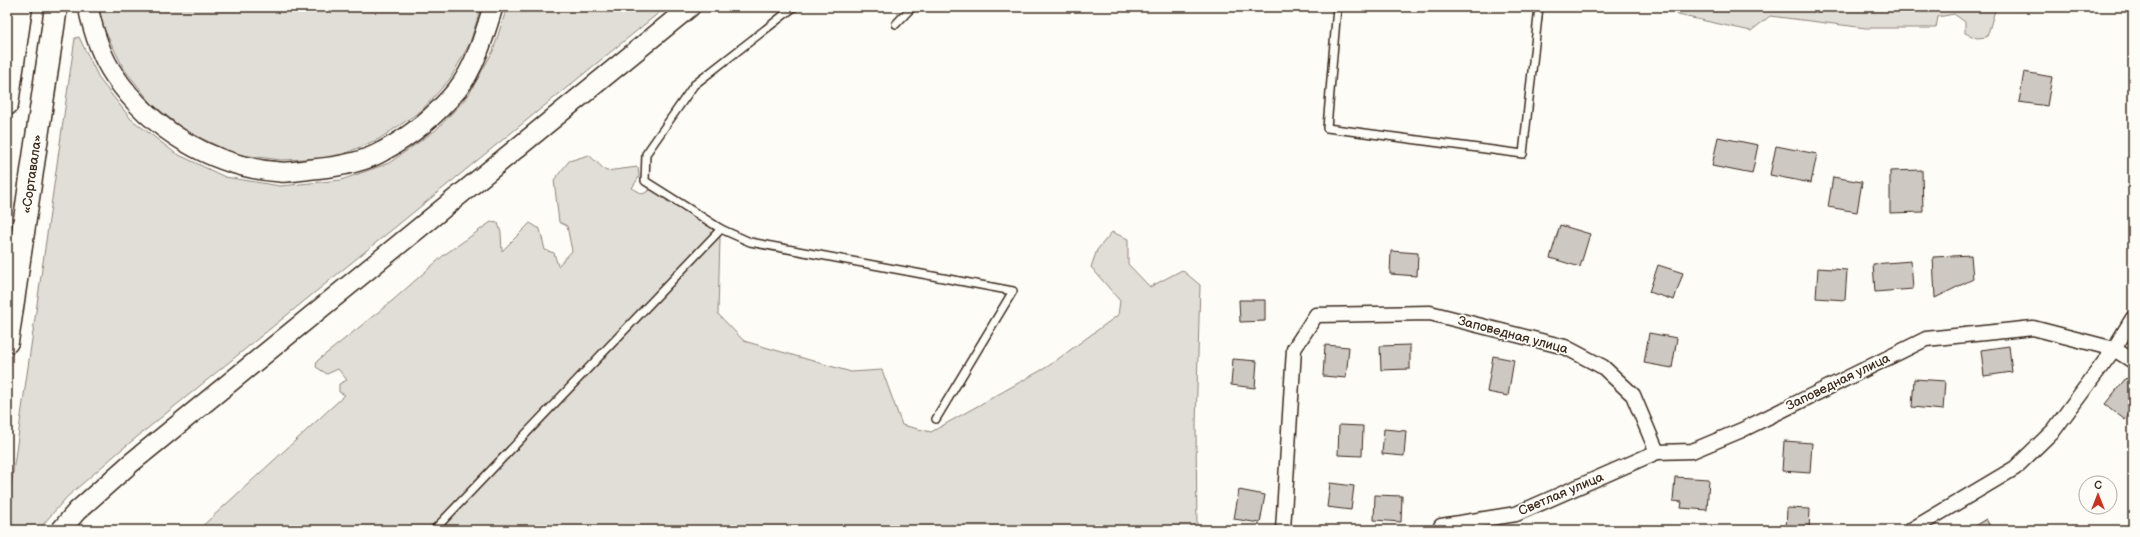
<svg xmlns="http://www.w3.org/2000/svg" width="2140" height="537" font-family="'Balsamiq Sans',sans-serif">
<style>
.green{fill:#e1ded7;stroke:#8e847a}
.building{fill:#cdc8c2;stroke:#3b2a1e}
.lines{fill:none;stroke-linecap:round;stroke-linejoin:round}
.service-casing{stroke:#3b2a1e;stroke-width:10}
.minor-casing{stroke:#3b2a1e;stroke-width:17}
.secondary-casing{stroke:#3b2a1e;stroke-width:22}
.trunk-casing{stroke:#3b2a1e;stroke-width:25}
.service{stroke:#fdfcf7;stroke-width:7}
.minor{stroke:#fdfcf7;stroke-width:14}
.secondary{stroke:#fdfcf7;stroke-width:19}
.trunk{stroke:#fdfcf7;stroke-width:22}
.labels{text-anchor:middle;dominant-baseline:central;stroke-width:3.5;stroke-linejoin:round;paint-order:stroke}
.street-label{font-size:13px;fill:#3b2a1e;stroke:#fdfcf7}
</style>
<rect width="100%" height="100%" fill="#fdfcf7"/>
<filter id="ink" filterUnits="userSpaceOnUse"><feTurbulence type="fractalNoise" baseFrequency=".025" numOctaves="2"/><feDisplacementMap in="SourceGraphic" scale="8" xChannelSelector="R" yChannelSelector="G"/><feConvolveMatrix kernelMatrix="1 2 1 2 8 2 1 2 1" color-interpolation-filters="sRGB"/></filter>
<g filter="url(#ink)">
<g class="green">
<polygon points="99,7 481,7 470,43 450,79 421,111 379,139 334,158 281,160 234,154 186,131 152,104 124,69 103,27"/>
<polygon points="507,7 666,7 121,450 67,497 38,530 7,530 7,514 75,38 79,37 100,80 131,119 175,153 225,177 280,186 341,180 389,163 436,130 468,96 493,51"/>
<polygon points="1670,7 1996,7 1987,37 1977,38 1965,33 1965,22 1954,14 1938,17 1936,28 1866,28 1770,16 1751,31 1678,15"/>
<polygon points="589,155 606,171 638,167 639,177 632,188 643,194 653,188 662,192 668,203 690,205 720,237 718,314 744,341 851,372 882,370 902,425 931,432 1047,367 1118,315 1120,301 1091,267 1097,250 1112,232 1128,239 1128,264 1150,287 1182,270 1200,285 1196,425 1197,530 198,530 345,395 339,392 339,384 347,380 338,369 327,374 316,367 317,361 392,301 444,255 491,222 498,223 501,233 502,251 530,223 540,229 545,250 554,253 558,266 572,251 567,226 559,222 554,180 569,161"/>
</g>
<g class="building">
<polygon points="2024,72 2052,77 2047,106 2019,102"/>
<polygon points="1718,137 1758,145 1752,174 1712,166"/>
<polygon points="1776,146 1817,154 1811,183 1770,175"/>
<polygon points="1922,170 1923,212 1890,213 1890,171"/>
<polygon points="1833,177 1862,182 1857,212 1828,207"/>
<polygon points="1560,225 1590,234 1580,267 1550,258"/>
<polygon points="1391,251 1418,253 1417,276 1390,274"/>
<polygon points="1971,255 1973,279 1935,298 1933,257"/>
<polygon points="1911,261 1913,289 1875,292 1873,264"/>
<polygon points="1658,265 1683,273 1674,300 1649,292"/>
<polygon points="1818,268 1847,270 1845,300 1816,298"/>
<polygon points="1239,300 1265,300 1265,321 1240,322"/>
<polygon points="1649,333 1677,338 1672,368 1644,363"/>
<polygon points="1325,345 1349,347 1346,378 1323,376"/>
<polygon points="1410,345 1410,369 1381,370 1380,346"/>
<polygon points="2009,346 2012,372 1984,376 1981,350"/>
<polygon points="1493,356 1514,360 1508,396 1487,392"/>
<polygon points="1233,359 1257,361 1255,388 1231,385"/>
<polygon points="2126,378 2133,383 2133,410 2125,420 2105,404"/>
<polygon points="1914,379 1945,381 1943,410 1912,407"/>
<polygon points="1339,425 1363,426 1362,456 1338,455"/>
<polygon points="1384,429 1406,431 1404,456 1382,454"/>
<polygon points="1784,441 1812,443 1810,473 1782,471"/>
<polygon points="1675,477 1709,479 1707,510 1681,508 1682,502 1673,501"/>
<polygon points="1330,483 1354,486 1351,510 1327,507"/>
<polygon points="1239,490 1265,495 1260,523 1234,519"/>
<polygon points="1375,495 1402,496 1401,522 1374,520"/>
<polygon points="1787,508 1810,509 1809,530 1786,530"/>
<polygon points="1986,519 1992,530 1968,530"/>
</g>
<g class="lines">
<defs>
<g id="service">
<polyline points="794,7 694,85 646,154 645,181 721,229 750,242 1013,291 936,419"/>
<polyline points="1337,7 1327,128 1523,154 1539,7"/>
<polyline points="896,24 912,7"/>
<polyline points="434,530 721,229"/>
</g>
<g id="minor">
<polyline points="1283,530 1294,349 1316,315 1430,313 1565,347 1603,367 1633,395 1657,452 1692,451 1742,430 1926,339 2033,328 2114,349 2133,361"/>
<polyline points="1441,530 1441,526 1516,514 1657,452"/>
<polyline points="1911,530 2015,468 2054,430 2114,349 2133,318"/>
</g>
<g id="secondary">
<path d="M88,7C93,30 100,55 114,75C151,130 213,167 280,172C291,173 302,170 313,169C336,167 363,163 383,151C411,136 437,114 457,90C475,68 485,33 493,7"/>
<polyline points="61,530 77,511 131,463 690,7"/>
</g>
<g id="trunk">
<polyline points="7,104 21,7"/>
<polyline points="7,342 56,7"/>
</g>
</defs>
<use href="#service" class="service-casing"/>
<use href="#minor" class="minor-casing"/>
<use href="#secondary" class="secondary-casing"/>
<use href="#trunk" class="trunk-casing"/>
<use href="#service" class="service"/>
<use href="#minor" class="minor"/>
<use href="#secondary" class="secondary"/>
<use href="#trunk" class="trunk"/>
</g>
</g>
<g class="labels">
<g class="street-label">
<text transform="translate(32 174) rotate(-82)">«Сортавала»</text>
<text transform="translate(1513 335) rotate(15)">Заповедная улица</text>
<text transform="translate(1838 382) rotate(-26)">Заповедная улица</text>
<text transform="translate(1561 494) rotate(-23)">Светлая улица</text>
</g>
</g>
<rect width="2140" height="537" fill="none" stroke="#fdfcf7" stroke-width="24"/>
<rect x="12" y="12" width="2116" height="513" fill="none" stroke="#3b2a1e" stroke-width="1.5" filter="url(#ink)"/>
<g transform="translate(2098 495)"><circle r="19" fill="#fdfcf7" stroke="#afa8a0"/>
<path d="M0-3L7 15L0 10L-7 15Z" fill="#c8321e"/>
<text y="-6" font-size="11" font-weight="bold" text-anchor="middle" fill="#3b2a1e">С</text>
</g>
</svg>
